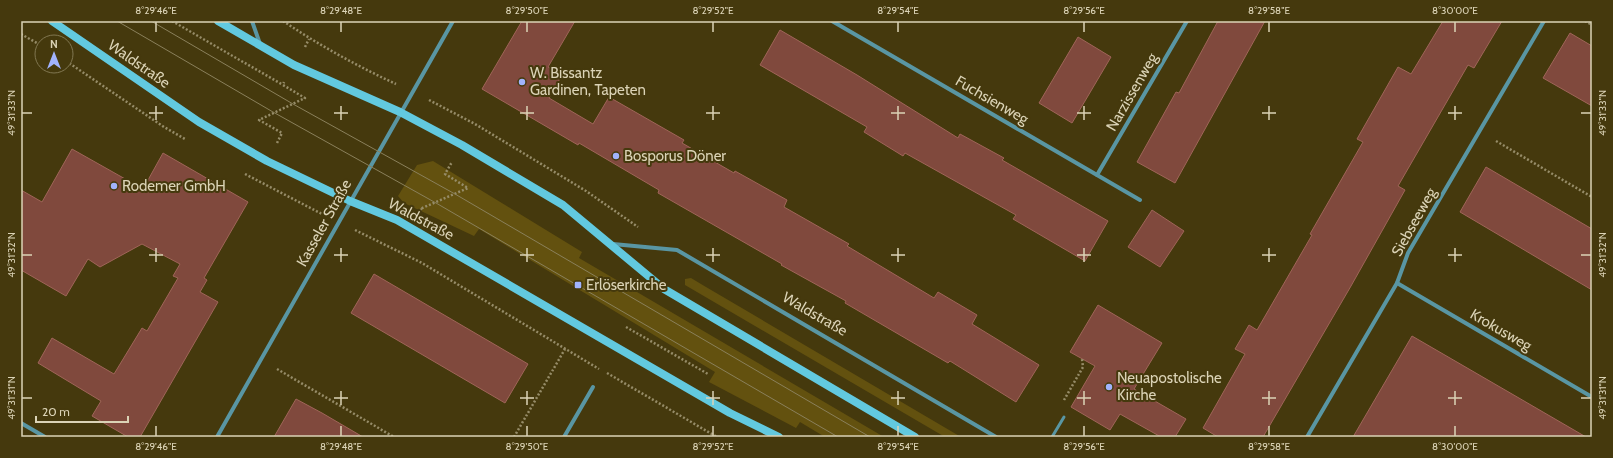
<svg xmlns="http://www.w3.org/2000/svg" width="1613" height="458" font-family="Cabin,sans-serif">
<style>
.green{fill:#63510f}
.building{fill:#80493d;stroke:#9f6558}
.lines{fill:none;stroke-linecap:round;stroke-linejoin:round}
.path{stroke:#968c68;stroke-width:2.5;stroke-dasharray:2 2;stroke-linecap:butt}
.lane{stroke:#5996a3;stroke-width:3}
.street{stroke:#5996a3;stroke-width:4}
.secondary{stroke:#62c9df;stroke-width:8}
.tram{stroke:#8a805b;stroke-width:1}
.ticks{fill:none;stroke:#dbd3b6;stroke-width:1.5}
.poi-dot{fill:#a1b3fd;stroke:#45390d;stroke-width:1.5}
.labels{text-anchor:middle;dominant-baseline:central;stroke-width:4;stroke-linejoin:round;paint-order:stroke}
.street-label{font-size:15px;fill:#dbd3b6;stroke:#45390d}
.poi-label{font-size:15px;fill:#dbd3b6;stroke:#45390d;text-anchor:start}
.neatline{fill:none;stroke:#dbd3b6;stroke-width:1.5}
.ticks-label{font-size:10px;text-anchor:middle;fill:#dbd3b6}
</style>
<rect width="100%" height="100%" fill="#45390d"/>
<g class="green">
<polygon points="433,161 582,252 579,258 884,437 825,437 800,422 796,428 709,382 715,372 479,229 474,236 404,203 398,196 417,165"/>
<polygon points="691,278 706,287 961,437 945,437 685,285 685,279"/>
</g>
<g class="building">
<polygon points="522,21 575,21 548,67 562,75 549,98 593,124 609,97 684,140 682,143 734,173 735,171 787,200 784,207 849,244 847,246 934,298 938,292 977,315 972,324 1039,365 1016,402 950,361 948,363 845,303 846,301 781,265 782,264 658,193 659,190 579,143 578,145 482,89"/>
<polygon points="1218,21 1265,21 1175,183 1137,162 1176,92 1179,93"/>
<polygon points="1443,21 1502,21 1474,68 1468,65 1398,186 1405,190 1351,286 1263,437 1218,437 1203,428 1245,354 1235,349 1249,325 1257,330 1312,235 1310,234 1363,142 1357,139 1398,67 1411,74"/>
<polygon points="780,30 857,75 958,138 960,134 1004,158 1002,160 1108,221 1085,261 1013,219 1016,215 905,153 903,156 864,132 867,127 760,65"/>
<polygon points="1570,33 1592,46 1592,106 1543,78"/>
<polygon points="1078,37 1111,57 1072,123 1039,103"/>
<polygon points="72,149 143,189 163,153 248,202 204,278 207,280 200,292 218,302 140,437 128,437 92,416 101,401 38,363 52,338 114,374 142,328 147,331 178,278 173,276 180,264 142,244 100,267 88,259 66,296 21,270 21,190 42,202"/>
<polygon points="1486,167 1592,229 1592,290 1460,212"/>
<polygon points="1152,210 1184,231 1160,267 1128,247"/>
<polygon points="374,274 528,364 505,403 351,313"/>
<polygon points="1098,305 1162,343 1134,389 1186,419 1175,437 1161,437 1120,414 1110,430 1071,407 1095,366 1070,352"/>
<polygon points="1412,336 1512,394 1586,437 1353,437"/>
<polygon points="296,399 322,413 363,437 274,437"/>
</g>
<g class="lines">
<g class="path">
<polyline points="172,21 283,85"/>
<path d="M283,21C319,45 357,66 396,84"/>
<polyline points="1585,21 1592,25"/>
<polyline points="21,34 42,46"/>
<polyline points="305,47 309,39"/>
<polyline points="66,61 164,127 185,139"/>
<polyline points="429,100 475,124 586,191 638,227"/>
<polyline points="1496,141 1592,197"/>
<polyline points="277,143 282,133 259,120 305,98 283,85 284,82"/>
<polyline points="245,174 322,214"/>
<polyline points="422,210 420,209 468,188 445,174 452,162"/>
<polyline points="355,230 422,263 599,369"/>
<polyline points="626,327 708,374"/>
<polyline points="277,369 394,437"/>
<polyline points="607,373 717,437"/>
<polyline points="1064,400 1083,367 1082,359"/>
<polyline points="514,437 565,349"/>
</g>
<polyline class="lane" points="1052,437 1064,417"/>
<g class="street">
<polyline points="252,21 260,44"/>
<polyline points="832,21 1140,200"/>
<polyline points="1097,175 1187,21"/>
<polyline points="613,244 677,250 996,437"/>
<polyline points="1397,283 1592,397"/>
<polyline points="21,423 45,437"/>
<polyline points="217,437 453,21"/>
<polyline points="564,437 593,387"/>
<polyline points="1307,437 1397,283 1408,253 1544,21"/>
</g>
<g class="secondary">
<polyline points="52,21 199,122 267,161 350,201 397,220 730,413 779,437"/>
<polyline points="218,21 294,65 400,112 462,145 563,205 664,289 915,437"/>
</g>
<g class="tram">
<polyline points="117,21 273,112 436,203 838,437"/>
<polyline points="151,21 293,104 455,194 870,437"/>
</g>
</g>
<path class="ticks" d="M156,22V32M341,22V32M527,22V32M713,22V32M898,22V32M1084,22V32M1269,22V32M1455,22V32M156,106V120M341,106V120M527,106V120M713,106V120M898,106V120M1084,106V120M1269,106V120M1455,106V120M22,113H32M149,113H163M334,113H348M520,113H534M706,113H720M891,113H905M1077,113H1091M1262,113H1276M1448,113H1462M1581,113H1591M156,248V262M341,248V262M527,248V262M713,248V262M898,248V262M1084,248V262M1269,248V262M1455,248V262M22,255H32M149,255H163M334,255H348M520,255H534M706,255H720M891,255H905M1077,255H1091M1262,255H1276M1448,255H1462M1581,255H1591M341,391V405M527,391V405M713,391V405M898,391V405M1084,391V405M1269,391V405M1455,391V405M22,398H32M334,398H348M520,398H534M706,398H720M891,398H905M1077,398H1091M1262,398H1276M1448,398H1462M1581,398H1591M156,426V436M341,426V436M527,426V436M713,426V436M898,426V436M1084,426V436M1269,426V436M1455,426V436"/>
<g class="poi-dot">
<circle cx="522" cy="82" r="4"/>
<circle cx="616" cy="156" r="4"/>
<circle cx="114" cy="186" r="4"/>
<rect x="574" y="281" width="8" height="8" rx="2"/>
<circle cx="1109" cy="387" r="4"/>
</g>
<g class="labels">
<g class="street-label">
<text transform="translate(139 64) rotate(35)">Waldstraße</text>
<text transform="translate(1132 92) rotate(-60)">Narzissenweg</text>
<text transform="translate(992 100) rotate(30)">Fuchsienweg</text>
<text transform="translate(421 219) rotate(28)">Waldstraße</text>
<text transform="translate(1414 222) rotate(-61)">Siebseeweg</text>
<text transform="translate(324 223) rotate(-61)">Kasseler Straße</text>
<text transform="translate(815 314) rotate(30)">Waldstraße</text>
<text transform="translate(1501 330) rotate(30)">Krokusweg</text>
</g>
<g class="poi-label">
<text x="530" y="73">W. Bissantz<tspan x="530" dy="17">Gardinen, Tapeten</tspan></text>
<text x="624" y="156">Bosporus Döner</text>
<text x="122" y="186">Rodemer GmbH</text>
<text x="586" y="285">Erlöserkirche</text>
<text x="1117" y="378">Neuapostolische<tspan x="1117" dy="17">Kirche</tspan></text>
</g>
</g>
<rect width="1613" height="458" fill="none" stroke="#45390d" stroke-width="44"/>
<g transform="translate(54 54)"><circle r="19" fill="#45390d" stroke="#817751"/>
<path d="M0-3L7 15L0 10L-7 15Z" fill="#a1b3fd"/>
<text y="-6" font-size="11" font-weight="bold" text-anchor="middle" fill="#dbd3b6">N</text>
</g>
<path d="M36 416v6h92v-6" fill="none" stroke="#dbd3b6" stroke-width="2"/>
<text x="42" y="416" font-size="12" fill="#dbd3b6" stroke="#45390d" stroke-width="3" paint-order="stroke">20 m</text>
<rect x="22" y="22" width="1569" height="414" class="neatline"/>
<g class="ticks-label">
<text x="156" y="14">8°29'46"E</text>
<text x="341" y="14">8°29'48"E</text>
<text x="527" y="14">8°29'50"E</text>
<text x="713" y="14">8°29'52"E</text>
<text x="898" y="14">8°29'54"E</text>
<text x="1084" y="14">8°29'56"E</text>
<text x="1269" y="14">8°29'58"E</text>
<text x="1455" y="14">8°30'00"E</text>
<text transform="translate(11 113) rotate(-90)" y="4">49°31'33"N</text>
<text transform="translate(1602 113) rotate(-90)" y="4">49°31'33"N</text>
<text transform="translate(11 255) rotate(-90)" y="4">49°31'32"N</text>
<text transform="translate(1602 255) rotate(-90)" y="4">49°31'32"N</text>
<text transform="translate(11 398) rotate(-90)" y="4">49°31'31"N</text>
<text transform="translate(1602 398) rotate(-90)" y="4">49°31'31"N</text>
<text x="156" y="450">8°29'46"E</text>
<text x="341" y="450">8°29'48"E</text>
<text x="527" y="450">8°29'50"E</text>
<text x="713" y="450">8°29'52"E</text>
<text x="898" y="450">8°29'54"E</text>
<text x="1084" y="450">8°29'56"E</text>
<text x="1269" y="450">8°29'58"E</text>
<text x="1455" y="450">8°30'00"E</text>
</g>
</svg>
